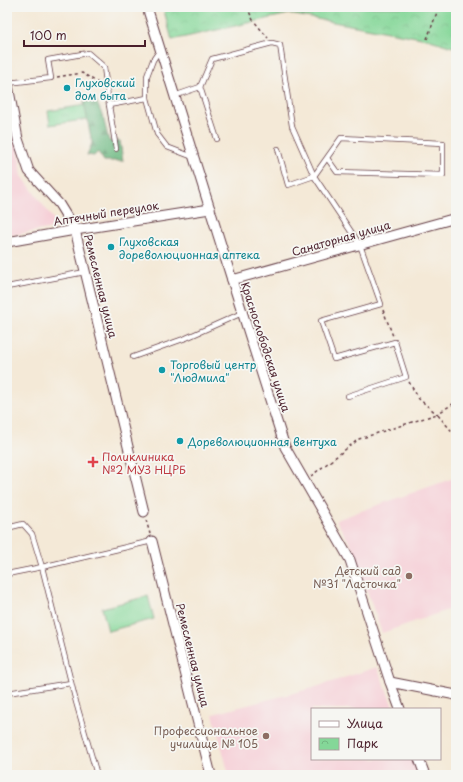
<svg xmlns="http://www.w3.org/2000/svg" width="463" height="782" font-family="'Playpen Sans',sans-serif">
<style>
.built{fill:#f6cfd7}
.grass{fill:url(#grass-tufts);stroke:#677b62}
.forest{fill:url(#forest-firs);stroke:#5a6c56}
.park{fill:url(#park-crowns);stroke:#677b62}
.pitch{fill:#84d798;stroke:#677b62}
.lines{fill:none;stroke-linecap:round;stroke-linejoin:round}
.lane-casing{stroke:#643d45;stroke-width:6}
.street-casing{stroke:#643d45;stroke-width:11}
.path{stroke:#643d45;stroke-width:1.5;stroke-dasharray:3 3;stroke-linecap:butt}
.lane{stroke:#fff;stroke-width:4.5}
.street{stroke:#fff;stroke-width:9}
.culture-dot{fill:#0f9aa8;stroke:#f6f6f2;stroke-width:1.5}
.health-dot{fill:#e0444e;stroke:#f6f6f2;stroke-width:1.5}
.education-dot{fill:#8d6e63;stroke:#f6f6f2;stroke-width:1.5}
.labels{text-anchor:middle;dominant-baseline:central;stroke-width:3.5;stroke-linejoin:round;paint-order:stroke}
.culture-label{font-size:11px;fill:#0d838f;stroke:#f6f6f2;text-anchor:start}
.street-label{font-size:11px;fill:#4a1f2b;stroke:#f6f6f2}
.health-label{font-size:11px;fill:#be3a42;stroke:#f6f6f2;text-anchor:start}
.education-label{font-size:11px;fill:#785e54;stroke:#f6f6f2;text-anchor:end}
</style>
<defs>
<pattern id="grass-tufts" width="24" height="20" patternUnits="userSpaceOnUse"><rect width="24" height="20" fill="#84d798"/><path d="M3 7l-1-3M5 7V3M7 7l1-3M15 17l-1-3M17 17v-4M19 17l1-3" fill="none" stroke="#74b883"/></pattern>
<pattern id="forest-firs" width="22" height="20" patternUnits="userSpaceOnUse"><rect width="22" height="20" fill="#6bb880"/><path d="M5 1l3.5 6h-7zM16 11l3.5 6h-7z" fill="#5a9569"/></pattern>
<pattern id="park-crowns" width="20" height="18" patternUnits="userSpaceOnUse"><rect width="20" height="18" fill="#84d798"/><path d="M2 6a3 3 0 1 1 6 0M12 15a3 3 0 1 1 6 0" fill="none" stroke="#74b883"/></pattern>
</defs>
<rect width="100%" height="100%" fill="#f6f6f2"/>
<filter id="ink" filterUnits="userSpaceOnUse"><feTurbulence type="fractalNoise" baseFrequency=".025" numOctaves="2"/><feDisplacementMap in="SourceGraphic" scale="8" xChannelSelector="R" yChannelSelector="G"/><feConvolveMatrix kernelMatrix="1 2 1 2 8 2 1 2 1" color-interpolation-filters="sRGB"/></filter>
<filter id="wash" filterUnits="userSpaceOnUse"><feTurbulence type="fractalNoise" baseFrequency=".012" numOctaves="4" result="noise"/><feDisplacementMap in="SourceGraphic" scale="16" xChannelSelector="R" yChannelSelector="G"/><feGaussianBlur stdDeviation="0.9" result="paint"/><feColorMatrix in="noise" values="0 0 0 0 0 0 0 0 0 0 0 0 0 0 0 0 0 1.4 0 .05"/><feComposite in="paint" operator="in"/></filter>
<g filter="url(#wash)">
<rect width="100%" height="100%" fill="#f4e9d7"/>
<g class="built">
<polygon points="7,102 15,123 22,176 59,227 7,236"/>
<polygon points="454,478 456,485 456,607 382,633 351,545 336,520"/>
<polygon points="377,667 394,709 312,709 312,759 413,759 419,775 229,775 213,714 313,688"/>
</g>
<polygon class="grass" points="92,104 95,118 50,125 48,111"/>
<polygon class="forest" points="96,101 103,117 109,141 120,141 123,161 104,161 98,152 94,156 87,155 92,143 84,102"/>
<polygon class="park" points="163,7 456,7 456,48 427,39 289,14 172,40"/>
<polygon class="pitch" points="148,596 154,619 108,631 102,608"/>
</g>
<g filter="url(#ink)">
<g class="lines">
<defs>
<g id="lane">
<polyline points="7,84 8,83 51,78 48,60 88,53 104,67 109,105 147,98 157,134 167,147 193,157"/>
<polyline points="200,87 217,139"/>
<polyline points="174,96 200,87 212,59 272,43 280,45 292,126 314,176 288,185 278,149"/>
<polyline points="147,98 147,76 153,60 160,50"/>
<polyline points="109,105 116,149"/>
<polyline points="327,158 337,172 443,175 443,143 341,138 314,176 360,245 381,304 321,321 334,359 395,342 406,377 348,396"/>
<polyline points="7,287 85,272"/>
<polyline points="133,357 186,338 242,313"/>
<polyline points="7,528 23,524 32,534 42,567 76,702 97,775"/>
<polyline points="7,574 42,567 152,541"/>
<polyline points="7,693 71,683"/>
</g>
<g id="street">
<polyline points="147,7 232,280 285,447 350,560 390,682 400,709"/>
<polyline points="7,80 18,139 29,171 59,204 75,230 144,512"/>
<polyline points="7,242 75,230 210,209"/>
<polyline points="232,280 456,218"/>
<polyline points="152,541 211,775"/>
<polyline points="390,682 456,695"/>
<polyline points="419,759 425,775"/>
</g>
</defs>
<use href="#lane" class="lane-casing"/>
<use href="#street" class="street-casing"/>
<g class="path">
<polyline points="247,7 253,20 268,38"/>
<polyline points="427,39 439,7"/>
<polyline points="57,77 82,73 100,84"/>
<polyline points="383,310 393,336"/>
<polyline points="409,382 419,399 437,414 456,402"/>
<polyline points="311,476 359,439 437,414 456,436"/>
<polyline points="146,520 150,534"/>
</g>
<use href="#lane" class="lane"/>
<use href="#street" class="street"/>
</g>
</g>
<g class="culture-dot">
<circle cx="67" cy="88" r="4"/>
<circle cx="111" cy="247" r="4"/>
<circle cx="162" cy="370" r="4"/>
<circle cx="180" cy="441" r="4"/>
</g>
<path class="health-dot" d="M91 456h4v4h4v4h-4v4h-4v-4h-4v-4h4z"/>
<g class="education-dot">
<circle cx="409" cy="576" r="4"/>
<circle cx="266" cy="736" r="4"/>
</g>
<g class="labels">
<g class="culture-label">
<text x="75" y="82">Глуховский<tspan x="75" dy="13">дом быта</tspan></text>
<text x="119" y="241">Глуховская<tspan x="119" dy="13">дореволюционная аптека</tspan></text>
<text x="170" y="364">Торговый центр<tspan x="170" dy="13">"Людмила"</tspan></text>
<text x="188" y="441">Дореволюционная вентуха</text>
</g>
<g class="street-label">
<text transform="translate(106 213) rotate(-9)">Аптечный переулок</text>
<text transform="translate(341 238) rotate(-16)">Санаторная улица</text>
<text transform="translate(101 286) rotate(76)">Ремесленная улица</text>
<text transform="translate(266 347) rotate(72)">Краснослободская улица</text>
<text transform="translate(193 655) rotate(76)">Ремесленная улица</text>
</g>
<g class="health-label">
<text x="102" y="456">Поликлиника<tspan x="102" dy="13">№2 МУЗ НЦРБ</tspan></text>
</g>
<g class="education-label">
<text x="401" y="570">Детский сад<tspan x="401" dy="13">№31 "Ласточка"</tspan></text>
<text x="258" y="730">Профессиональное<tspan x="258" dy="13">училище № 105</tspan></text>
</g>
</g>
<rect width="463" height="782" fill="none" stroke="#f6f6f2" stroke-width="24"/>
<rect x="311" y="708" width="130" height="52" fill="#f6f6f2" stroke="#b1a0a2"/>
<rect x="319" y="721" width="20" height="6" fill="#ffffff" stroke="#b1a0a2"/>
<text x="347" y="728" font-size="12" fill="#4a1f2b">Улица</text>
<rect x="319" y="738" width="20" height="12" fill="url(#park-crowns)" stroke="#b1a0a2"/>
<text x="347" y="748" font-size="12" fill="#4a1f2b">Парк</text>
<path d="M24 40v6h121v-6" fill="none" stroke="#4a1f2b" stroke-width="2"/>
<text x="30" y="40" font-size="12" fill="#4a1f2b" stroke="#f6f6f2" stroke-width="3" paint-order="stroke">100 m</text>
</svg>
